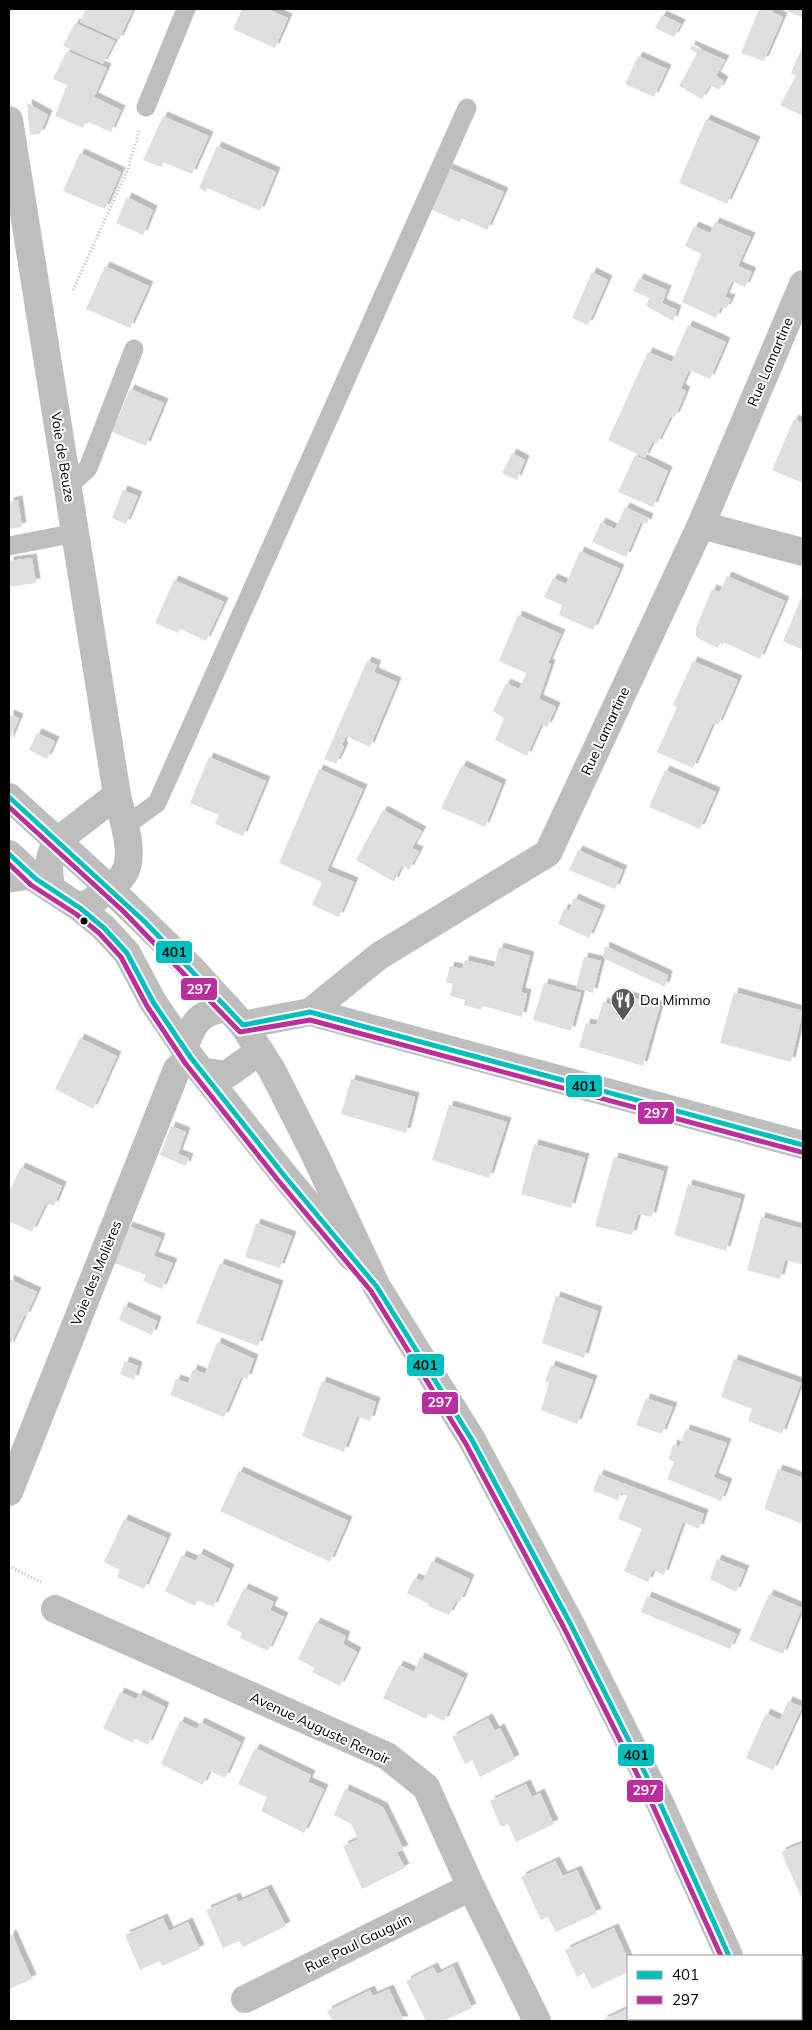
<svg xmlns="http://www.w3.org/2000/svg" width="812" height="2030" font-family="Mulish,sans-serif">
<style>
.building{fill:#dfdfdf;filter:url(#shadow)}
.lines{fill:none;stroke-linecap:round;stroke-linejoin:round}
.path{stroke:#b9b9b9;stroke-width:3;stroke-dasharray:1 2.5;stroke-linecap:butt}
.service{stroke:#bebebe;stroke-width:19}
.minor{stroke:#bebebe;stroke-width:28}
.tertiary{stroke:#bebebe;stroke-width:28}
.bus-1-casing{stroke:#fff;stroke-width:9}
.bus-2-casing{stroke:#fff;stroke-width:9}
.bus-1{stroke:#00bfbf;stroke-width:5}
.bus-2{stroke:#bb2e9e;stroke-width:5}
.bus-dot{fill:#000;stroke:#fff;stroke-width:2}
.labels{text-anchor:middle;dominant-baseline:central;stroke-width:4;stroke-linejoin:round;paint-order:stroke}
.street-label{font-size:14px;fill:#000;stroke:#fff}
.poi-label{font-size:14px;fill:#000;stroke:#fff;text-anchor:start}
.line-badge{stroke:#fff;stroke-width:2}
.badge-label{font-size:14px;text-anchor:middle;font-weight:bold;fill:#fff}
.pale-badge-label{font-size:14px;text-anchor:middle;font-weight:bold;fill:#111}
</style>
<defs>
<filter id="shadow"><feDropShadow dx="4.5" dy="-4.5" stdDeviation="0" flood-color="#0004"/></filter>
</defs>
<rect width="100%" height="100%" fill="#fff"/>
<g class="building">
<polygon points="86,9 133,9 119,40 80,22"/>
<polygon points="242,9 267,9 288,18 275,48 233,29"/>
<polygon points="759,9 774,9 772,12 783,17 764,61 741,53"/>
<polygon points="789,9 803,9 803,18 787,11"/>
<polygon points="662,15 681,24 674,37 655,28"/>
<polygon points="75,23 115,41 103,64 63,46"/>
<polygon points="691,45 725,60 716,76 724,81 719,90 710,85 702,99 679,86 697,53 690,49"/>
<polygon points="803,45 803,116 780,105 796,76 791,73"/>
<polygon points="67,51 107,68 94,97 121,110 111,132 86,121 83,128 55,116 67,85 53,79"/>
<polygon points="638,56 667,69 654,97 625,84"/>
<polygon points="27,103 48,115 40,134 30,135"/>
<polygon points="163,116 209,136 192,174 163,162 161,167 143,160"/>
<polygon points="706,119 756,141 727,204 679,183"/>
<polygon points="217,146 276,172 260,211 207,188 206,192 199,188"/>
<polygon points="80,153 121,172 105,209 63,191"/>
<polygon points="448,168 504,192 487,230 461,218 460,222 430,209"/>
<polygon points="127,197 153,210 143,235 116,223"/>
<polygon points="715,222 751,237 738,266 752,272 745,287 732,281 725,297 731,299 726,309 721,307 716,318 682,302 701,254 685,246 694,226 710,233"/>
<polygon points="105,266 149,286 130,328 86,309"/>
<polygon points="592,272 608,280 588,325 572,318"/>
<polygon points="639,278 667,290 662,303 677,310 673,321 646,306 649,298 633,291"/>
<polygon points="688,325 726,342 710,379 689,370 681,388 686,391 675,417 671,416 657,444 653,441 645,458 608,440 648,352 672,362"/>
<polygon points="130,389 164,403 146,446 112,432"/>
<polygon points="794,419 803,423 803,483 772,470"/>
<polygon points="512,453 525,460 517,480 502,473"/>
<polygon points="635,455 668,471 653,507 618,492"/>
<polygon points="123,490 138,496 126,524 112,518"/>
<polygon points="18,500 22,527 9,529 9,502"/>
<polygon points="625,507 649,518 647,524 641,522 626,557 592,542 601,522 615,529"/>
<polygon points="580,551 620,569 593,630 559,615 562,605 544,597 553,578 566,584"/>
<polygon points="32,558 36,583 9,587 9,561"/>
<polygon points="727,576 785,601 760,659 721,641 718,648 699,639 696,636 696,628 712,589 720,592"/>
<polygon points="174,580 224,602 206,641 180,629 178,633 155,623"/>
<polygon points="802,596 803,596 803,650 783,641"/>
<polygon points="518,615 561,634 548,663 551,664 539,699 556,707 547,727 541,724 527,756 495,740 504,718 493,711 506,683 519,689 526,673 499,661"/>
<polygon points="367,661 377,665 374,672 397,682 370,747 346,736 342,745 344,747 336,764 324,759"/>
<polygon points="693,661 738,680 718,725 713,723 693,768 657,752 677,707 673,705"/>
<polygon points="9,714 19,718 9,743"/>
<polygon points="37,733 55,741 47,759 29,750"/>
<polygon points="209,757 266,781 243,836 215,824 219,815 190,803"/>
<polygon points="462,765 502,784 485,827 441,808"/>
<polygon points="319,769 363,789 327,871 354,882 339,917 312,905 322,882 279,863"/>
<polygon points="665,770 716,792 700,829 649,807"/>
<polygon points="383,810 422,831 412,848 419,851 409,870 402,865 394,882 356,860"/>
<polygon points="578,850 623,870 615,889 569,870"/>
<polygon points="574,898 601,910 589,938 558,924 564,908 569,911"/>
<polygon points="605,946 668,975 665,987 603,958"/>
<polygon points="499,947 530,956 521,992 527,994 522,1017 483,1006 481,1010 464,1005 465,1000 450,996 453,984 446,982 450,966 462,969 465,960 494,967"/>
<polygon points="584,957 601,961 593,993 576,988"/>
<polygon points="544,983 581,993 571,1031 533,1020"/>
<polygon points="616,992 660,1006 643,1066 579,1047 586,1023 596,1025 603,1002 612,1005"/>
<polygon points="734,992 803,1011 791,1062 720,1043"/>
<polygon points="80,1038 117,1056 93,1109 55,1089"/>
<polygon points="351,1079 415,1097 406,1133 341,1114"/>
<polygon points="449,1105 507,1122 489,1178 432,1160"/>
<polygon points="171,1126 186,1132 178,1154 189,1158 186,1166 160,1155"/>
<polygon points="534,1144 585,1158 571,1208 521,1194"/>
<polygon points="614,1157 664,1171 652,1217 638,1214 632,1235 595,1226"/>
<polygon points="21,1167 62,1186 54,1206 46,1203 32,1232 9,1221 9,1192"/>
<polygon points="688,1184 741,1199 726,1251 674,1235"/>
<polygon points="761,1217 803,1229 803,1265 785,1260 780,1279 747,1270"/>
<polygon points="256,1223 292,1236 280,1268 245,1257"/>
<polygon points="128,1226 161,1238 154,1256 173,1263 162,1289 143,1281 146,1275 114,1263"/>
<polygon points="220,1263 279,1285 258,1346 196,1323"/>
<polygon points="9,1279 37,1292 26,1316 24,1316 9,1348"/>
<polygon points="556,1296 598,1311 584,1358 542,1343"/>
<polygon points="124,1306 157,1321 152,1335 119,1320"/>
<polygon points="217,1342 254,1359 247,1379 241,1377 224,1417 170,1395 176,1379 188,1383 193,1369 205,1374"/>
<polygon points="734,1359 801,1383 782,1434 748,1421 752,1409 721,1397"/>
<polygon points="125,1361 138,1366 134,1380 120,1374"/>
<polygon points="551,1365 593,1380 577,1424 541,1410 549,1383 545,1381"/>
<polygon points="322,1381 376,1402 370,1421 357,1416 344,1452 302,1436"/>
<polygon points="646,1398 673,1407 662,1434 636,1425"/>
<polygon points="686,1429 727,1443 714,1477 728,1483 721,1501 667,1479 674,1462 669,1459 673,1444 679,1447"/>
<polygon points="778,1469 803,1478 803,1524 764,1509"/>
<polygon points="239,1471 348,1521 330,1562 220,1511"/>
<polygon points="599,1474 704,1514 699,1529 683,1522 664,1575 653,1570 648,1582 624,1571 642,1529 618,1519 627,1496 621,1493 618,1500 593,1491"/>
<polygon points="124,1519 167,1538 144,1589 117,1577 120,1570 104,1562"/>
<polygon points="199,1553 230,1569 213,1607 198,1600 195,1606 165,1591 182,1555 196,1561"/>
<polygon points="717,1559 745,1570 736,1592 710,1579"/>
<polygon points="432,1561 470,1579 460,1602 456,1601 449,1615 428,1606 429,1604 407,1593 414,1578 423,1581"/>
<polygon points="244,1588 274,1602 270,1610 284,1617 268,1651 240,1638 242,1633 226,1625"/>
<polygon points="769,1594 802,1608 783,1654 749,1640"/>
<polygon points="647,1596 737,1634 730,1649 641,1612"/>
<polygon points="316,1622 346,1636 343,1644 357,1652 340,1686 312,1672 315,1668 298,1659"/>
<polygon points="420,1657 464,1678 444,1721 429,1713 426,1719 383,1698 399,1665 414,1672"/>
<polygon points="120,1692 136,1699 139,1694 165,1707 148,1745 135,1738 133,1743 103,1728"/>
<polygon points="788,1701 802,1707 773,1770 746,1758 766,1713 780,1720"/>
<polygon points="488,1718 495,1731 500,1728 515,1759 480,1777 472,1760 465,1764 452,1737"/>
<polygon points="180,1721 197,1729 200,1722 241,1742 225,1778 209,1771 203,1785 161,1764"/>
<polygon points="255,1748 311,1775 308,1782 324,1789 304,1833 261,1811 267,1797 238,1784"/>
<polygon points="526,1784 532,1797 540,1793 554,1824 516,1842 508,1824 501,1827 490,1801"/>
<polygon points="345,1789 383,1807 404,1850 397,1852 405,1868 362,1889 343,1846 358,1839 351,1824 334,1815"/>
<polygon points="803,1843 803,1901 781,1852"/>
<polygon points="555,1861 563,1876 577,1870 597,1913 556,1932 548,1917 541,1920 521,1877"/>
<polygon points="267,1889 286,1926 243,1947 239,1941 223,1948 206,1910 236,1897 238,1902"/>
<polygon points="163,1918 169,1931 188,1922 200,1949 162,1966 160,1961 140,1970 125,1935"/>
<polygon points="614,1928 628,1959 628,1972 592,1989 584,1973 577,1977 565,1950"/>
<polygon points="12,1934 32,1979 9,1989 9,1936"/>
<polygon points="453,1966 472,2008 443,2021 426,2021 406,1981 433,1967 437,1974"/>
<polygon points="389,1989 404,2021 332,2021 327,2011 370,1990 373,1996"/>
<polygon points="628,2008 628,2019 663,2019 664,2021 601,2021"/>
</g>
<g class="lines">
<g class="path">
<polyline points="73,290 128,169 139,131"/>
<polyline points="9,1566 41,1582"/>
</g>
<g class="service">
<polyline points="146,107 186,9"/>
<polyline points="68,487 88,468 134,349"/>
<polyline points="9,546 75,533"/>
<polyline points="124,827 157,803 467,108"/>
<polyline points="9,883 36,879"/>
</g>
<g class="minor">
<path d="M9,120L117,795C122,817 137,856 123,875C113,890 95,899 80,908"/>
<polyline points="701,525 803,552"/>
<path d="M52,890C48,872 47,858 57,841L117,795"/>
<polyline points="310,1012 379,956 548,853 701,525 803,284"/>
<polyline points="9,1492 177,1069 191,1058"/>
<polyline points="55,1609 387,1756 426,1787 471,1887 537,2021"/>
<polyline points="245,1999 471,1887"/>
</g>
<g class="tertiary">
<polyline points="9,797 110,889 191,968 243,1025 272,1070 315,1155 377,1287 472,1440 570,1623 660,1803 729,1956"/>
<polyline points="9,854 36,879 80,908 104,928 127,953 153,1002 191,1058 283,1174 352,1257"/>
<polyline points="243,1025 310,1012 803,1145"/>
<path d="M184,1049C193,1022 199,1012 228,1008"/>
<polyline points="201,1071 226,1075 260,1051"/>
<polyline points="769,2019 771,2021"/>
</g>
<defs>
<g id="bus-1">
<polyline points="9,797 145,922 243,1025 310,1012 803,1145"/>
<polyline points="9,854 36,879 80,908 104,928 127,953 153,1002 191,1058 283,1174 377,1287 472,1440 570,1623 660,1803 729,1956"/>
</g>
<g id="bus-2">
<polyline points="9,807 123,911 240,1032 310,1020 801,1152"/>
<polyline points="9,864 31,885 76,914 99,933 121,957 147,1006 185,1063 277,1179 371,1291 466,1444 563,1626 653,1806 721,1956"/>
</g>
</defs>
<use href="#bus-1" class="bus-1-casing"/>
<use href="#bus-2" class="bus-2-casing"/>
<use href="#bus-1" class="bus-1"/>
<use href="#bus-2" class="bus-2"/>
</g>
<defs>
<symbol id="restaurant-pin" viewBox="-11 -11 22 30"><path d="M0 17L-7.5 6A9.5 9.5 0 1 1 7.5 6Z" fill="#595959" stroke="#fff"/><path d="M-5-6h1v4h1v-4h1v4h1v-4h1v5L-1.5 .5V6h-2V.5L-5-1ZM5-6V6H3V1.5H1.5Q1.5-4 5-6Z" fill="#fff"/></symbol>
</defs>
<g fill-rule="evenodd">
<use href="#restaurant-pin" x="609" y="986" width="28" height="38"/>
</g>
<circle class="bus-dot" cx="84" cy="921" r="4.5"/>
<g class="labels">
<g class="street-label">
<text transform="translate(770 362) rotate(-67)">Rue Lamartine</text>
<text transform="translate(63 457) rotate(81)">Voie de Beuze</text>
<text transform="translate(605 731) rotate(-65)">Rue Lamartine</text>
<text transform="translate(96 1273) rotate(-68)">Voie des Molières</text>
<text transform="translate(320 1728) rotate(25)">Avenue Auguste Renoir</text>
<text transform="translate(358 1943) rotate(-26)">Rue Paul Gauguin</text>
</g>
<g class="poi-label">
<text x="640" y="1000">Da Mimmo</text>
</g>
</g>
<g class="line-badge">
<rect x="155" y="940" width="38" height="24" rx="5" fill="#00bfbf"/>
<rect x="180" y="977" width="38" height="24" rx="5" fill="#bb2e9e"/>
<rect x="565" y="1074" width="38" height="24" rx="5" fill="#00bfbf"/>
<rect x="637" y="1101" width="38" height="24" rx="5" fill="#bb2e9e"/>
<rect x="406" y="1353" width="39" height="24" rx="5" fill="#00bfbf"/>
<rect x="421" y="1391" width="38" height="24" rx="5" fill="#bb2e9e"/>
<rect x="617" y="1743" width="38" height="24" rx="5" fill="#00bfbf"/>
<rect x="626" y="1779" width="38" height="24" rx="5" fill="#bb2e9e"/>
</g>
<g class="badge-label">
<text x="199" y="994">297</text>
<text x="656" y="1118">297</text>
<text x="440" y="1407">297</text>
<text x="645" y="1795">297</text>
</g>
<g class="pale-badge-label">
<text x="174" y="957">401</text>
<text x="584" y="1091">401</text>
<text x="425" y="1370">401</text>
<text x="636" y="1760">401</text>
</g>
<rect width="812" height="2030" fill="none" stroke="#000000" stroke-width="20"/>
<rect x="627" y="1955" width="175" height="65" fill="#ffffff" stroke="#999999"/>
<rect x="637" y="1971" width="25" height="8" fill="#00bfbf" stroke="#999999"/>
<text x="672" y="1980" font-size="15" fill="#000000">401</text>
<rect x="637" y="1996" width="25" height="8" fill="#bb2e9e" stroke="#999999"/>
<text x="672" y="2005" font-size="15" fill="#000000">297</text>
</svg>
